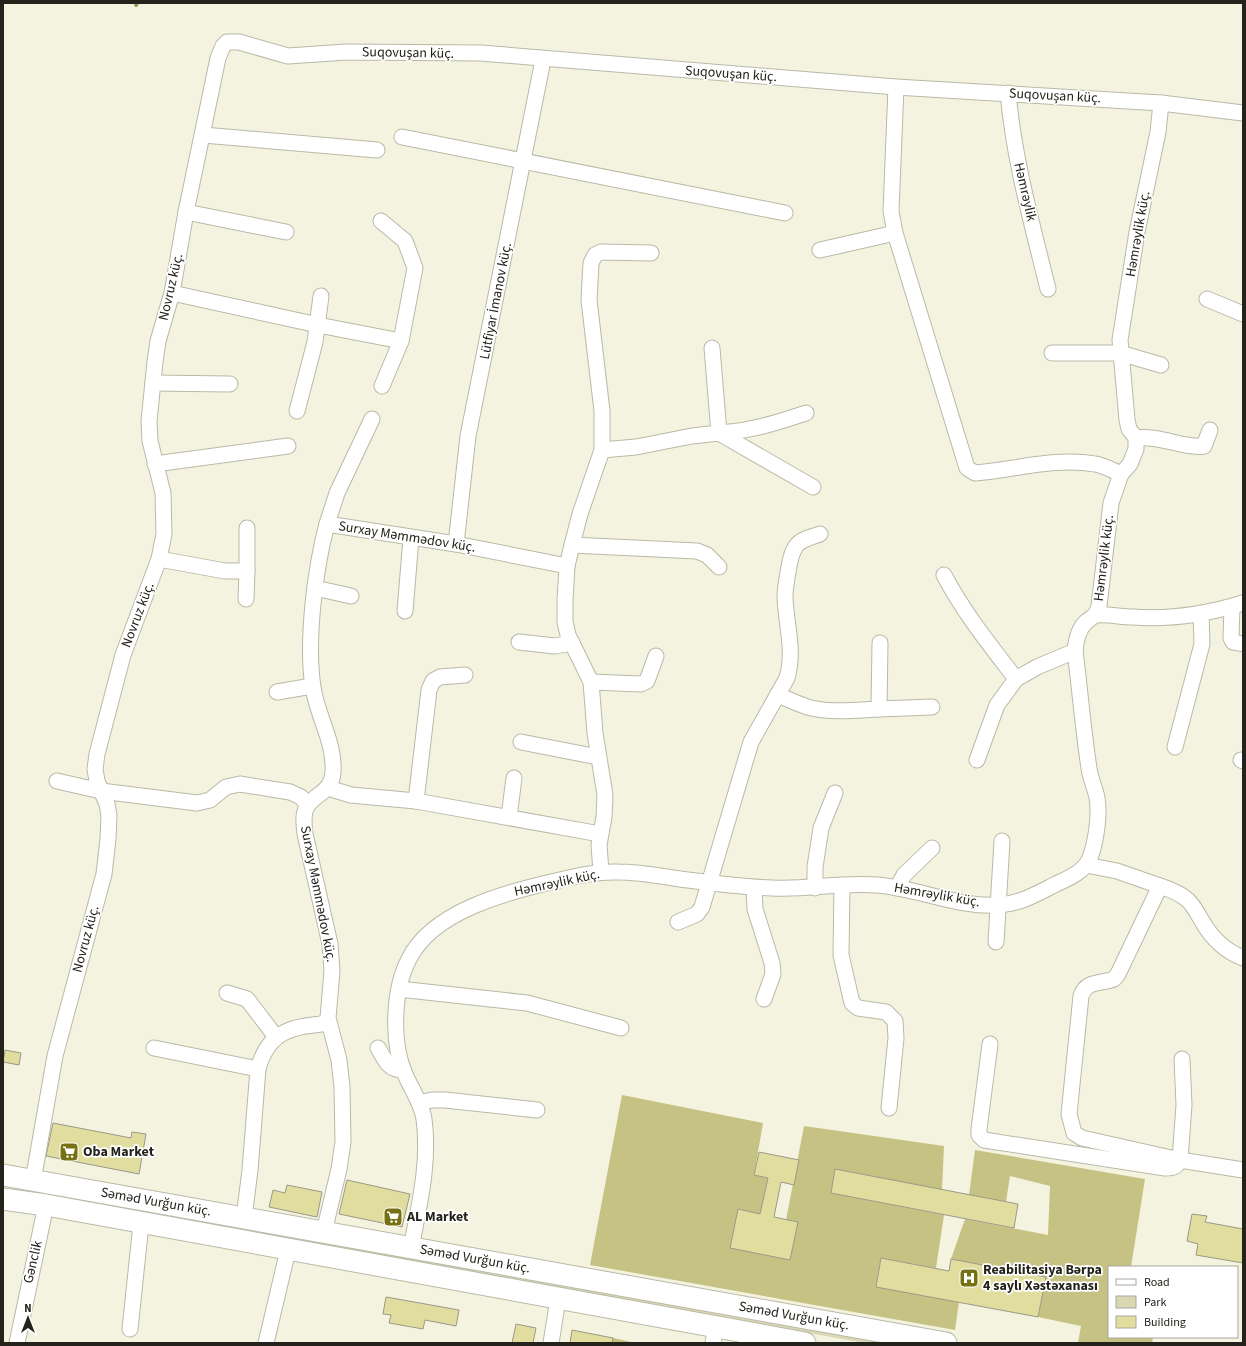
<svg xmlns="http://www.w3.org/2000/svg" width="1246" height="1346" font-family="'Source Sans 3',sans-serif">
<style>
.green{fill:#dad8b2}
.forest{fill:#c6c284}
.lines{fill:none;stroke-linecap:round;stroke-linejoin:round}
.stream{stroke:#9b975b;stroke-width:4}
.building{fill:#e1dd9e;stroke:#9a9988}
.street-casing{stroke:#bab9a7;stroke-width:17}
.secondary-casing{stroke:#bab9a7;stroke-width:23}
.street{stroke:#fff;stroke-width:15}
.secondary{stroke:#fff;stroke-width:21}
.labels{text-anchor:middle;dominant-baseline:central;stroke-width:3.5;stroke-linejoin:round;paint-order:stroke}
.street-label{font-size:14px;fill:#23231c;stroke:#fff}
.poi-label{font-size:14px;font-weight:bold;fill:#23231c;stroke:#fff;text-anchor:start}
</style>
<rect width="100%" height="100%" fill="#f4f3e0"/>
<polygon class="green" points="48,1193 903,1343 865,1343 47,1199"/>
<g class="forest">
<polygon points="622,1095 763,1123 754,1175 768,1178 760,1214 738,1209 790,1260 797,1222 786,1220 804,1126 944,1146 942,1190 835,1170 831,1193 944,1215 936,1268 881,1258 876,1286 959,1302 955,1330 590,1265"/>
<polygon points="975,1150 1145,1179 1131,1267 1109,1267 1109,1337 1153,1337 1152,1343 1078,1343 1081,1326 1038,1317 1046,1277 951,1259 965,1219 1048,1235 1050,1186 1010,1176 1006,1202 969,1195"/>
<polygon points="609,1337 636,1343 608,1343"/>
</g>
<g class="lines">
<polyline class="stream" points="136,5 137,3"/>
</g>
<g class="building">
<polygon points="5,1050 21,1053 19,1065 3,1062"/>
<polygon points="53,1123 131,1138 132,1132 146,1134 139,1174 46,1156"/>
<polygon points="759,1152 799,1160 794,1185 781,1182 774,1217 798,1222 790,1260 730,1248 738,1209 760,1214 768,1178 754,1175"/>
<polygon points="835,1169 1018,1204 1014,1228 831,1193"/>
<polygon points="347,1180 410,1194 402,1227 339,1214"/>
<polygon points="287,1185 322,1192 317,1217 269,1207 273,1190 285,1193"/>
<polygon points="1192,1214 1207,1216 1205,1222 1243,1229 1243,1263 1196,1255 1198,1244 1187,1241"/>
<polygon points="881,1258 949,1271 951,1259 1046,1277 1038,1317 876,1287"/>
<polygon points="386,1297 459,1310 456,1326 425,1320 423,1329 389,1323 391,1315 383,1314"/>
<polygon points="516,1324 536,1328 533,1343 512,1343"/>
<polygon points="572,1330 613,1338 612,1343 570,1343"/>
</g>
<g class="lines">
<defs>
<g id="street">
<path d="M896,87L891,211L895,233L967,468L975,473C1014,470 1055,457 1095,464C1104,465 1113,471 1121,474"/>
<path d="M1008,93C1014,160 1032,224 1048,289"/>
<polyline points="203,135 377,150"/>
<polyline points="402,137 785,213"/>
<polyline points="186,212 286,232"/>
<polyline points="381,221 405,241 415,268 401,341 382,386"/>
<polyline points="820,250 895,233"/>
<polyline points="172,293 318,325 401,341"/>
<polyline points="1207,299 1243,314"/>
<path d="M712,348L719,433C751,431 776,423 806,413"/>
<polyline points="1052,353 1120,353 1161,365"/>
<polyline points="153,383 230,384"/>
<polyline points="297,411 315,342 321,296"/>
<path d="M1136,438C1161,435 1184,449 1204,446L1210,430"/>
<polyline points="602,450 636,447 692,436 719,433 813,487"/>
<polyline points="155,464 288,446"/>
<polyline points="327,524 337,493 372,419"/>
<polyline points="456,544 468,436 543,60"/>
<polyline points="572,545 697,551 707,555 719,567"/>
<polyline points="159,559 225,571 247,571 247,528"/>
<path d="M944,575C964,613 990,645 1016,679L1037,667L1075,651"/>
<polyline points="315,588 351,596"/>
<polyline points="246,599 247,571"/>
<polyline points="1232,607 1231,638 1233,642 1243,644"/>
<polyline points="405,611 411,538"/>
<path d="M1096,615C1109,614 1121,617 1133,617C1171,620 1207,614 1243,603"/>
<polyline points="519,642 555,646 572,643"/>
<polyline points="591,682 641,684 647,681 656,656"/>
<polyline points="277,692 312,686"/>
<path d="M777,695C788,699 800,705 811,708C834,713 857,710 879,709L880,643"/>
<polyline points="879,709 932,707"/>
<polyline points="521,742 598,757"/>
<polyline points="1175,747 1202,644 1201,614"/>
<polyline points="977,760 997,705 1016,679"/>
<polyline points="1241,760 1243,761"/>
<polyline points="57,781 101,791 197,803 210,800 226,787 240,784 290,792 301,797 308,805"/>
<polyline points="328,788 351,795 416,801 600,834"/>
<polyline points="416,801 429,690 433,681 440,677 465,675"/>
<polyline points="509,817 514,778"/>
<path d="M1086,865L1117,871L1160,886L1118,974L1114,979C1101,984 1086,980 1081,996L1069,1114L1074,1133L1082,1138L1180,1160L1243,1170"/>
<polyline points="601,872 599,845 604,817 605,795 595,733 591,682 568,635 565,622 565,600 567,566 572,545 580,514 602,450 602,411 589,300 591,263 595,255 601,252 651,253"/>
<polyline points="842,885 841,955 852,1003 858,1008 886,1012 895,1021 896,1038 889,1108"/>
<path d="M1160,886C1168,889 1178,892 1185,898C1193,903 1197,913 1202,921C1211,937 1225,951 1243,958"/>
<polyline points="754,888 755,909 772,963 773,974 764,999"/>
<polyline points="815,888 815,867 821,828 835,793"/>
<polyline points="897,888 904,875 932,848"/>
<path d="M678,922L697,914L702,907L751,742L787,678C795,651 786,624 785,598C785,587 787,577 789,567C790,560 792,552 796,546C801,539 812,537 820,534"/>
<polyline points="996,942 1002,841"/>
<polyline points="399,989 527,1003 621,1028"/>
<polyline points="227,993 247,999 276,1037"/>
<path d="M990,1044L979,1129V1135L984,1140L1165,1168C1173,1168 1177,1167 1180,1160L1184,1105L1182,1059"/>
<polyline points="154,1048 258,1069"/>
<path d="M378,1048C385,1060 388,1070 403,1070"/>
<polyline points="419,1103 432,1100 445,1100 537,1110"/>
<polyline points="33,1181 55,1056 104,874 108,839 109,816 107,804 97,781 95,769 97,754 123,655 159,559 164,534 163,493 150,441 149,421 155,362 158,341 172,293 186,212 218,58 223,46 227,42 239,42 288,56 346,52 481,53 896,87 1161,103 1243,113"/>
<path d="M244,1218L250,1170L258,1069C269,1029 293,1027 329,1023"/>
<path d="M324,1232L339,1169L343,1142L342,1087L339,1060L328,1018L332,971L330,944L305,834C304,825 302,813 308,805C317,793 332,791 333,772C335,742 317,716 313,687C306,641 315,569 327,524L456,544L567,566"/>
<path d="M411,1248C419,1206 430,1162 424,1119C422,1103 411,1089 405,1074C391,1043 393,989 409,959C432,912 504,893 551,882C573,877 596,871 618,872C639,872 660,876 680,879C711,883 741,887 772,888C807,890 842,882 877,885C918,888 958,908 999,905C1020,904 1038,893 1056,884C1069,878 1084,872 1090,858C1096,842 1100,814 1097,798C1095,787 1090,778 1089,768C1083,729 1080,690 1075,651C1076,641 1078,629 1086,622C1094,615 1096,617 1099,606L1111,503L1121,474L1130,464L1136,449V438L1129,429L1127,420L1120,340L1137,232L1158,132L1161,103"/>
<polyline points="130,1329 141,1224"/>
<polyline points="17,1343 46,1205"/>
<polyline points="266,1343 288,1250"/>
<polyline points="551,1343 558,1299"/>
<polyline points="713,1343 716,1327"/>
</g>
<g id="secondary">
<polyline points="3,1175 946,1343"/>
<polyline points="3,1199 46,1205 805,1343"/>
</g>
</defs>
<use href="#street" class="street-casing"/>
<use href="#secondary" class="secondary-casing"/>
<use href="#street" class="street"/>
<use href="#secondary" class="secondary"/>
</g>
<defs>
<symbol id="supermarket-square" viewBox="-11 -11 22 22"><rect x="-9" y="-9" width="18" height="18" rx="4" fill="#787113" stroke="#fff"/><path d="M-6-5.5h2.5l.6 2H6L4.5 2H-2.5L-4.4-4H-6ZM-1.5 3.2a1.3 1.3 0 1 0 .1 0ZM3 3.2a1.3 1.3 0 1 0 .1 0Z" fill="#fff"/></symbol>
<symbol id="hospital-square" viewBox="-11 -11 22 22"><rect x="-9" y="-9" width="18" height="18" rx="4" fill="#787113" stroke="#fff"/><path d="M-5-5h3v3.5h4V-5h3V5h-3V1.5h-4V5h-3Z" fill="#fff"/></symbol>
</defs>
<g fill-rule="evenodd">
<use href="#supermarket-square" x="58" y="1141" width="22" height="22"/>
<use href="#supermarket-square" x="382" y="1206" width="22" height="22"/>
<use href="#hospital-square" x="958" y="1267" width="22" height="22"/>
</g>
<g class="labels">
<g class="street-label">
<text transform="translate(408 53) rotate(1)">Suqovuşan küç.</text>
<text transform="translate(731 74) rotate(4)">Suqovuşan küç.</text>
<text transform="translate(1055 96) rotate(3)">Suqovuşan küç.</text>
<text transform="translate(1025 192) rotate(77)">Həmrəylik</text>
<text transform="translate(1138 234) rotate(-80)">Həmrəylik küç.</text>
<text transform="translate(171 287) rotate(-77)">Novruz küç.</text>
<text transform="translate(496 301) rotate(-79)">Lütfiyar İmanov küç.</text>
<text transform="translate(407 537) rotate(9)">Surxay Məmmədov küç.</text>
<text transform="translate(1104 558) rotate(-83)">Həmrəylik küç.</text>
<text transform="translate(138 615) rotate(-69)">Novruz küç.</text>
<text transform="translate(557 883) rotate(-12)">Həmrəylik küç.</text>
<text transform="translate(318 894) rotate(79)">Surxay Məmmədov küç.</text>
<text transform="translate(937 895) rotate(10)">Həmrəylik küç.</text>
<text transform="translate(86 939) rotate(-75)">Novruz küç.</text>
<text transform="translate(156 1202) rotate(10)">Səməd Vurğun küç.</text>
<text transform="translate(475 1259) rotate(10)">Səməd Vurğun küç.</text>
<text transform="translate(33 1262) rotate(-77)">Gənclik</text>
<text transform="translate(794 1316) rotate(10)">Səməd Vurğun küç.</text>
</g>
<g class="poi-label">
<text x="83" y="1152">Oba Market</text>
<text x="407" y="1217">AL Market</text>
<text x="983" y="1270">Reabilitasiya Bәrpa<tspan x="983" dy="16">4 saylı Xəstəxanası</tspan></text>
</g>
</g>
<rect width="1246" height="1346" fill="none" stroke="#23231c" stroke-width="8"/>
<rect x="1108" y="1266" width="130" height="72" fill="#ffffff" stroke="#a7a7a4"/>
<rect x="1116" y="1279" width="20" height="6" fill="#ffffff" stroke="#a7a7a4"/>
<text x="1144" y="1286" font-size="12" fill="#23231c">Road</text>
<rect x="1116" y="1296" width="20" height="12" fill="#dad8b2" stroke="#a7a7a4"/>
<text x="1144" y="1306" font-size="12" fill="#23231c">Park</text>
<rect x="1116" y="1316" width="20" height="12" fill="#e1dd9e" stroke="#a7a7a4"/>
<text x="1144" y="1326" font-size="12" fill="#23231c">Building</text>
<g transform="translate(28 1318)" stroke="#ffffff" stroke-width="3" paint-order="stroke">
<path d="M0-3L7 15L0 10L-7 15Z" fill="#23231c"/>
<text y="-6" font-size="11" font-weight="bold" text-anchor="middle" fill="#23231c">N</text>
</g>
</svg>
